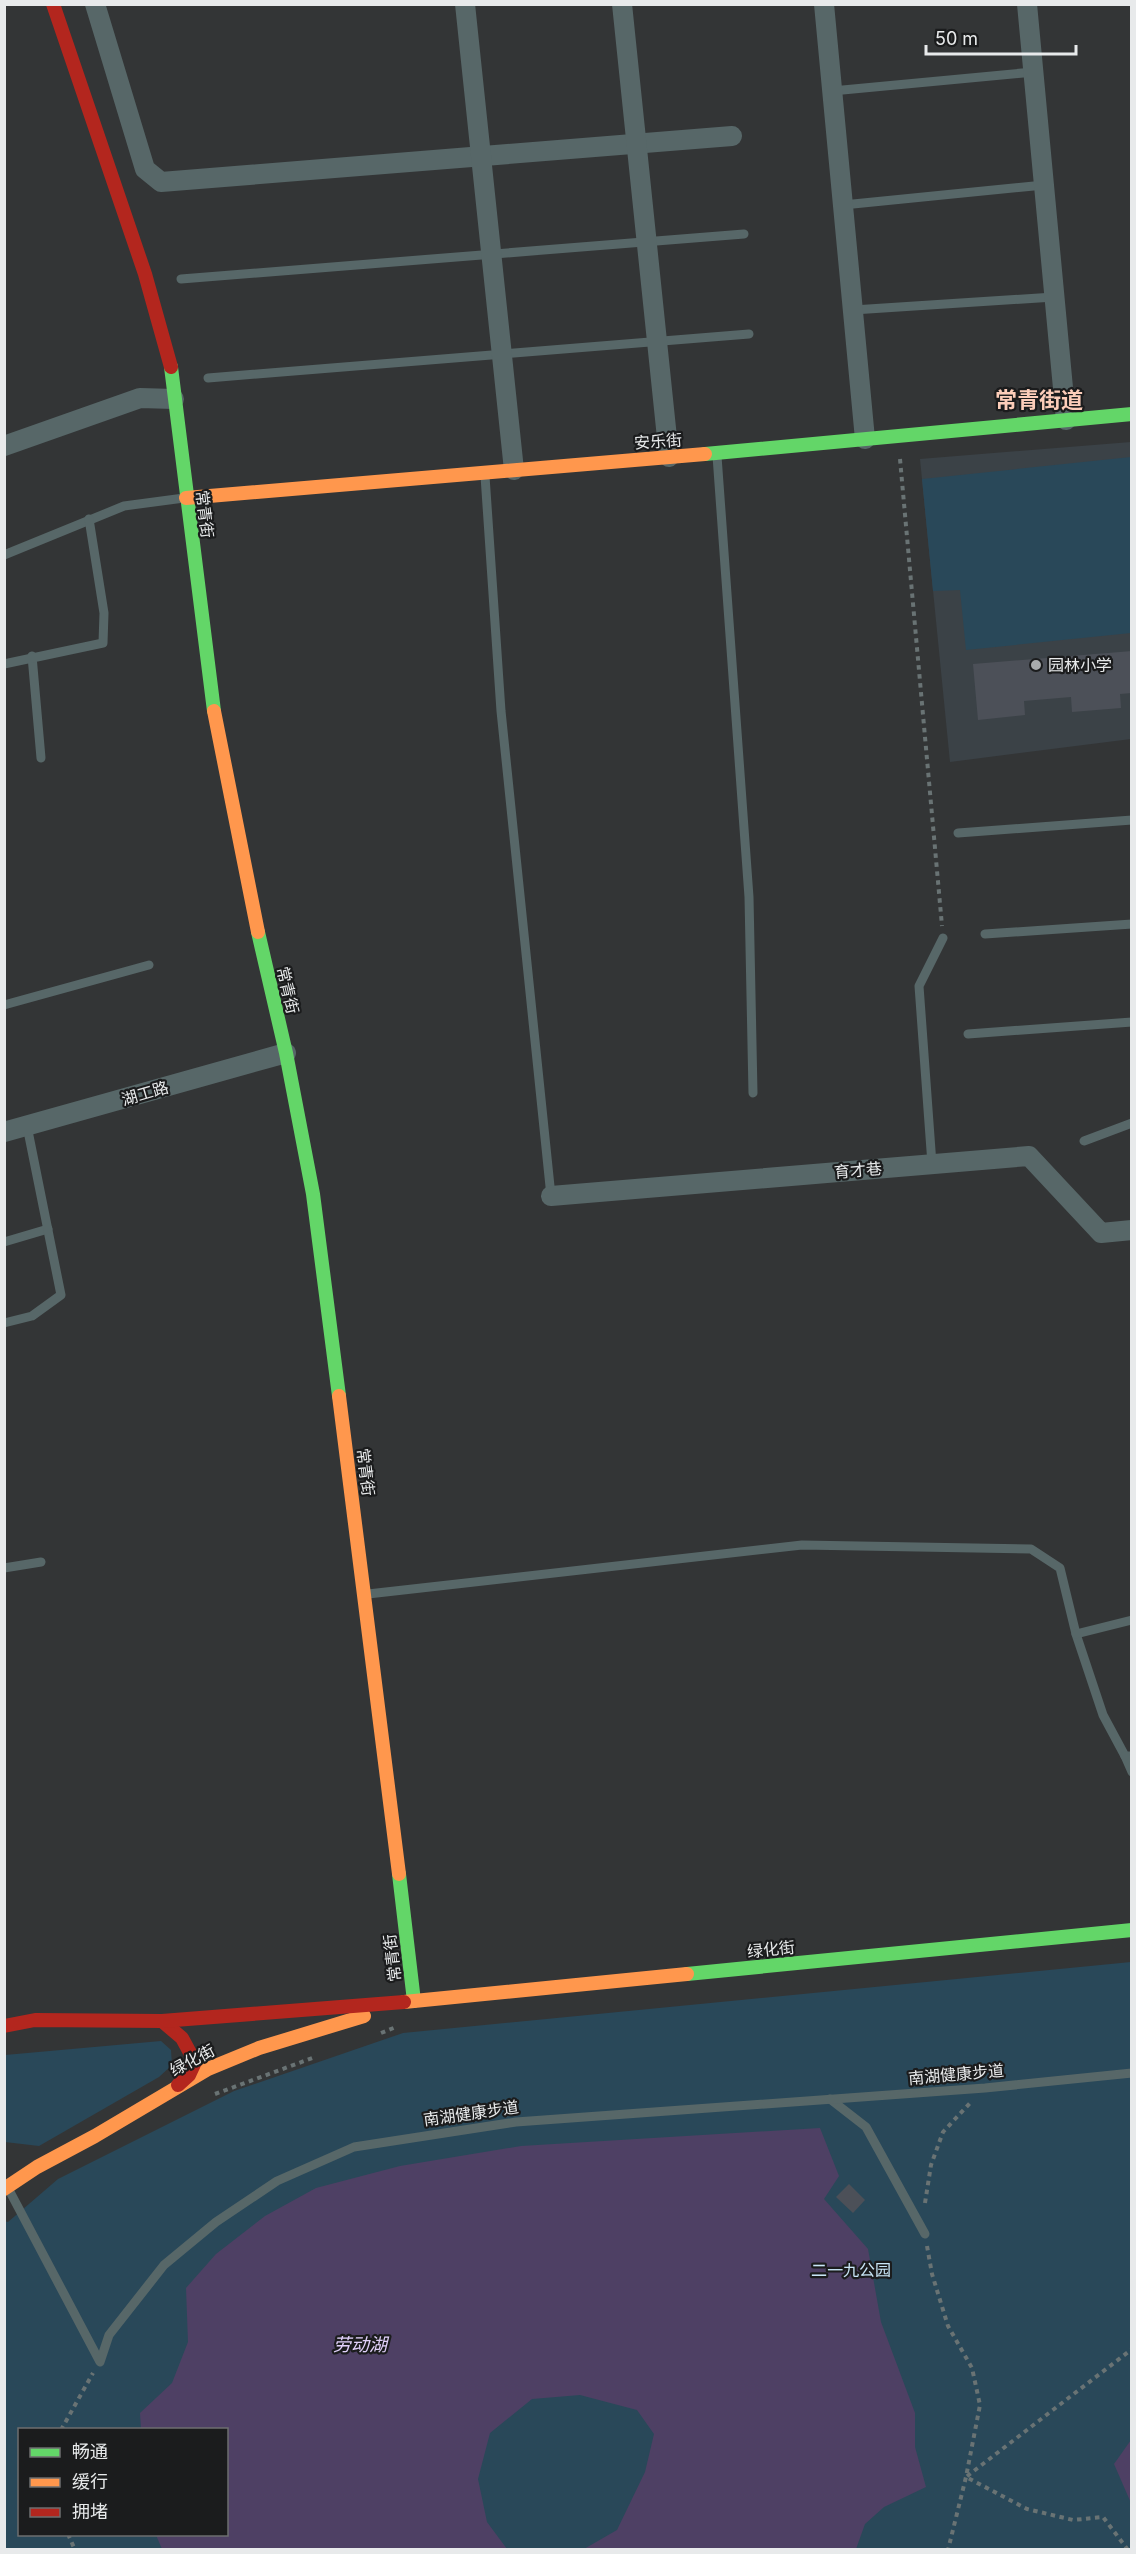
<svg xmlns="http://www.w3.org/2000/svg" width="1136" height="2554" font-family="Inter,'Noto Sans SC',sans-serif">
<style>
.built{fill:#3b4247}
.green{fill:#294859;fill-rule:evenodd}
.water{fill:#4e4064}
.building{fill:#4c5058}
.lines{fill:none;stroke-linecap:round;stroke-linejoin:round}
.path{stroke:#697374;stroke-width:4;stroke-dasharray:4.5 4.5;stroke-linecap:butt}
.lane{stroke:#576768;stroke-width:9}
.street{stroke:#576768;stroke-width:20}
.fast{stroke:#63d668;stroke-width:14}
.slow{stroke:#ff974d;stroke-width:14}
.jam{stroke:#b3261e;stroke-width:14}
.poi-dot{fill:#a9abac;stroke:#1b1c1d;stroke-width:2}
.labels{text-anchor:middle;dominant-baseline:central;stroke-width:4.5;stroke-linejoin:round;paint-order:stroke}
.street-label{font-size:16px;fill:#e8eaeb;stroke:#1b1c1d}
.poi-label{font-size:16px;fill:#e8eaeb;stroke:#1b1c1d;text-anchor:start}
.park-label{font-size:16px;fill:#c9e6f7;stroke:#1b1c1d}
.water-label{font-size:18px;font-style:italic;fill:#e1d1fa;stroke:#1b1c1d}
.district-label{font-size:22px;font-weight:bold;fill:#fccdb9;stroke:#1b1c1d}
</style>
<rect width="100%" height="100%" fill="#333536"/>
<polygon class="built" points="1131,442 1131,739 950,762 920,459"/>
<g class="green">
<polygon points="1131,457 1131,633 966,650 960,590 933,591 922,479"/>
<path d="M1131,1962V2549H5L4,2221L8,2222L58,2179L234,2091L403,2033ZM20,2430H226V2534H20Z"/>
<polygon points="161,2041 171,2050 172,2065 159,2077 39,2146 5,2142 5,2055"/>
</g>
<g class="water">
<polygon points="820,2128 839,2176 824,2199 868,2249 881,2322 915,2413 915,2447 926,2487 884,2507 865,2524 856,2549 584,2549 617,2530 645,2472 654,2434 637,2410 580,2395 532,2399 490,2433 478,2479 487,2522 507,2549 162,2549 156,2535 226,2534 226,2430 141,2429 140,2413 172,2383 188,2342 186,2288 216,2254 265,2216 316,2188 400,2166 521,2146"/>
<polygon points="1131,2440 1131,2503 1114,2464"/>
</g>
<g class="building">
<polygon points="1132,651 1132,693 1120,694 1121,708 1072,712 1071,697 1024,701 1025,715 978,720 973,664"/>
<polygon points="849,2184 865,2200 853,2213 836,2197"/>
</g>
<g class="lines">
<g class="path">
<polyline points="900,459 942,926"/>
<polyline points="381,2033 396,2027"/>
<polyline points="215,2094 315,2057"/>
<polyline points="925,2203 931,2165 943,2132 970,2103"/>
<polyline points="927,2246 932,2274 948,2326 972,2368 980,2405 966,2477 948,2550"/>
<polyline points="61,2430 93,2373"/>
<polyline points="68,2534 75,2550"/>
<polyline points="1128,2550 1103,2517 1073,2520 1027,2509 966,2477 1132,2349"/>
</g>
<g class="lane">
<polyline points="832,91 1033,72"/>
<polyline points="843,205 1044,185"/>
<polyline points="181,279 744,234"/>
<polyline points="853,310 1054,297"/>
<polyline points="208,378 749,334"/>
<polyline points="717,456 749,897 753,1093"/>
<polyline points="485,476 501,711 551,1196"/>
<polyline points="4,555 124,506 184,498"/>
<polyline points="32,656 41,758"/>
<polyline points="4,664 103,643 104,613 89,519"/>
<polyline points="958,833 1132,820"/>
<polyline points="985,934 1132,924"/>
<polyline points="4,1005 149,965"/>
<polyline points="968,1034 1132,1022"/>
<polyline points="1084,1141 1132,1123"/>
<polyline points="932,1164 919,986 943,938"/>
<polyline points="4,1242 48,1229"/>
<polyline points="4,1323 32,1316 61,1295 27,1126"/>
<polyline points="4,1568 41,1562"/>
<polyline points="368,1594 802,1545 1031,1549 1060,1568 1076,1634 1103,1715 1125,1756 1132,1756"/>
<polyline points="1076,1634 1132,1620"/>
<polyline points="1125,1756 1132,1772"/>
<polyline points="830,2099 866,2127 925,2234"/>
<polyline points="8,2188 100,2362 109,2335 164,2265 216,2222 277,2181 354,2147 516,2122 985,2088 1132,2073"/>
</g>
<g class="street">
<polyline points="95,4 145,169 161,182 732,136"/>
<polyline points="465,4 514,470"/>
<polyline points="622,4 669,457"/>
<polyline points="824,4 865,439"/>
<polyline points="1027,4 1066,420"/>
<polyline points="4,446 140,398 174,399"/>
<polyline points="4,1132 286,1053"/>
<polyline points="551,1196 1029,1156 1101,1233 1132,1230"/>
</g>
<g class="fast">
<polyline points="171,367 214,711"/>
<polyline points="705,454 1132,414"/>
<polyline points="258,932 286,1053 313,1194 339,1396"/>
<polyline points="399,1874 414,2001"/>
<polyline points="687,1974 1132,1930"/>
</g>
<g class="slow">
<polyline points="186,498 705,454"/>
<polyline points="214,711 258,932"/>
<polyline points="339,1396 399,1874"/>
<polyline points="404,2002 687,1974"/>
<polyline points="4,2189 37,2167 95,2136 208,2069 259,2048 364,2016"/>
</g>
<g class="jam">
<polyline points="53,4 145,274 171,367"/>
<polyline points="162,2021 182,2038 195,2062 189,2075 178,2085"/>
<polyline points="4,2026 35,2020 162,2021 404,2002"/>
</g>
</g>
<circle class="poi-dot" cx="1036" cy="665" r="6"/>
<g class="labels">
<g class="street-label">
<text transform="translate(658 441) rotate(-4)">安乐街</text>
<text transform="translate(205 514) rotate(83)">常青街</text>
<text transform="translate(288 990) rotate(77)">常青街</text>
<text transform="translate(145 1093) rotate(-16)">湖工路</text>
<text transform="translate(858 1170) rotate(-5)">育才巷</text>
<text transform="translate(366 1472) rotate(83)">常青街</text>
<text transform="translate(771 1949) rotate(-6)">绿化街</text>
<text transform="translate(392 1958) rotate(-97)">常青街</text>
<text transform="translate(192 2060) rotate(-28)">绿化街</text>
<text transform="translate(956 2074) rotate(-5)">南湖健康步道</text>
<text transform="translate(471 2113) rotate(-8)">南湖健康步道</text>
</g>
<g class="poi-label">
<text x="1048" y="665">园林小学</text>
</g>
<g class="park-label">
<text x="851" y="2270">二一九公园</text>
</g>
<g class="water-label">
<text x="360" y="2344">劳动湖</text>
</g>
<g class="district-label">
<text x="1039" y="400">常青街道</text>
</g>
</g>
<rect width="1136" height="2554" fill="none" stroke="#e8eaeb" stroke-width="12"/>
<rect x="18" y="2428" width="210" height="108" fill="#1b1c1d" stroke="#6d6e6f" stroke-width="1.5"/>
<rect x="30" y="2448" width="30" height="9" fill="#63d668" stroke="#6d6e6f" stroke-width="1.5"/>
<text x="72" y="2458" font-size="18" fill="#e8eaeb">畅通</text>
<rect x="30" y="2478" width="30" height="9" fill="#ff974d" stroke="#6d6e6f" stroke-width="1.5"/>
<text x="72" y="2488" font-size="18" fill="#e8eaeb">缓行</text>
<rect x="30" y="2508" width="30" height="9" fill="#b3261e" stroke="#6d6e6f" stroke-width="1.5"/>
<text x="72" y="2518" font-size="18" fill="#e8eaeb">拥堵</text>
<path d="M926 45v9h150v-9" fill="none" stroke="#e8eaeb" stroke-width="3"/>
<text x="935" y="45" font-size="18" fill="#e8eaeb" stroke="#1b1c1d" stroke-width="4.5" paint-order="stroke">50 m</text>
</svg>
